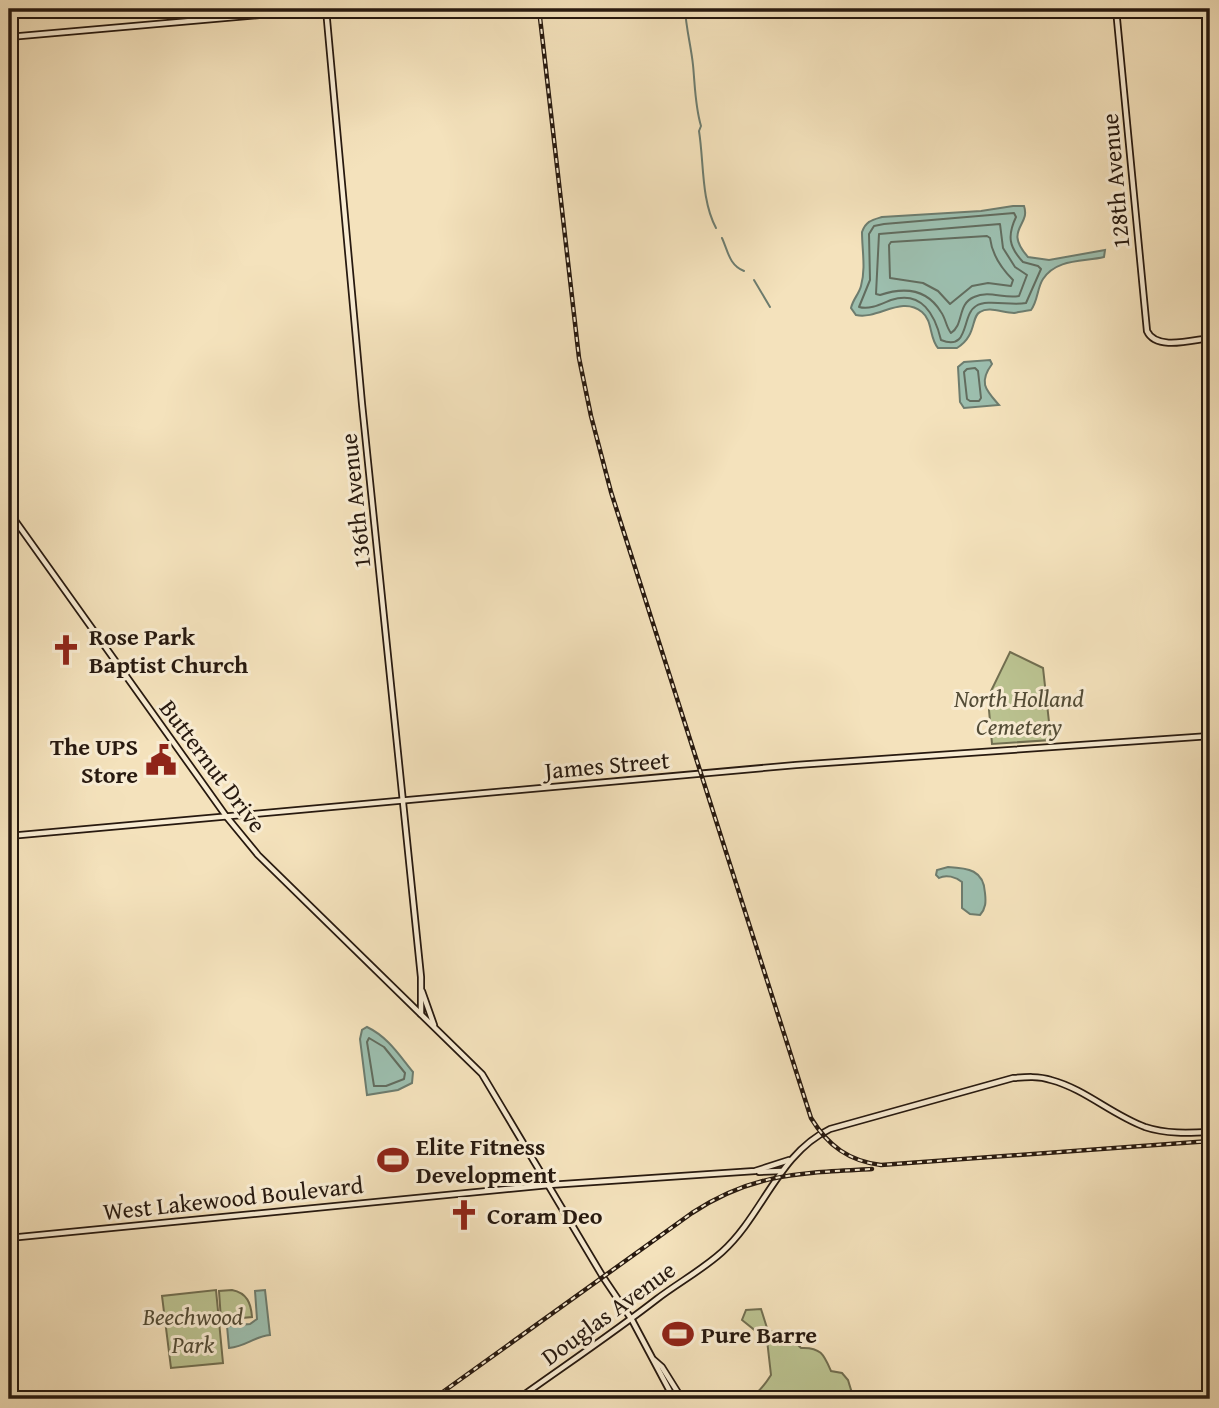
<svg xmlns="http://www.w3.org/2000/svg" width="1219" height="1408" font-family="'Gentium Book Plus',serif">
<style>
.green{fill:#bbc391;stroke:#716e50;stroke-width:2}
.water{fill:#9cbeae;stroke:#6d7c6e;stroke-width:2}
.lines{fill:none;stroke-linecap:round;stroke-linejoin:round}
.shore{stroke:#626c5e;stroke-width:2}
.stream{stroke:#6d7c6e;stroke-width:2}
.secondary-casing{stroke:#27190f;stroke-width:8}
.secondary{stroke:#f8ecd3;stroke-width:4.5}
.rail-casing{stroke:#27190f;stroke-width:4.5}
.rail{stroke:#f8ecd3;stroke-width:2;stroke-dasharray:5;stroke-linecap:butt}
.labels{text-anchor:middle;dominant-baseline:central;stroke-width:6;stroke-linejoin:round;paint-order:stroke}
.street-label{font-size:24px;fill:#27190f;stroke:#f8ecd3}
.poi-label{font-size:24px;font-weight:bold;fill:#27190f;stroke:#f8ecd3;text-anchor:start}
.park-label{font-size:24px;font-style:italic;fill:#534c36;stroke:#f8ecd3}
</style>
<rect width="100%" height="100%" fill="#f4e2bc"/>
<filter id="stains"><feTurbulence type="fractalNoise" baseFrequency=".00286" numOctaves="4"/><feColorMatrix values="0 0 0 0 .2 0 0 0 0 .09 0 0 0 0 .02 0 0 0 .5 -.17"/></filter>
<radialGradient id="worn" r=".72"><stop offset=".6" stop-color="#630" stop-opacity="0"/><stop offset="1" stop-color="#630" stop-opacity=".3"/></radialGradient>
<g class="green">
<polygon points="1010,652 1043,668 1051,740 992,744 989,710 991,691"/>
<polygon points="216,1290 223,1363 171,1368 162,1296"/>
<path d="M232,1290C247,1293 251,1303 252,1317L221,1320L219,1291Z"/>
<path d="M761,1309L767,1328L774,1333L787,1334L801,1348C821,1347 824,1355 831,1371L842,1373L848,1380L852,1393L861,1399H745C757,1395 764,1386 771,1375L767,1340L742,1320L746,1310Z"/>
</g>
<g class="water">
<path d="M1013,206H1024C1031,226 1003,229 1028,257L1049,260L1105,250L1104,257C1084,262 1057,258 1043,279C1037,288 1038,301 1031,310C1025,311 1019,312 1014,313C1003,313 989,306 980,312C971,316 977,336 957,348H938C929,338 933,321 922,312C901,295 878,320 856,315L851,308C853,299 859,294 861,286C866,268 862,250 862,232C866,221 872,220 882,217L981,211Z"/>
<path d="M990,360L992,364C978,383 986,390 999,405L964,408L960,402L958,367L964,362Z"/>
<path d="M948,867C968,868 984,870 985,893C986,902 986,908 980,915L970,914L962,908V882C956,877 946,874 939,878L936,875L937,870Z"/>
<path d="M367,1027C388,1037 399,1055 413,1072L412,1083L398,1090L367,1095L360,1039L362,1030Z"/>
<path d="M265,1290L270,1335C253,1337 247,1346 229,1348L227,1326L250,1324L257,1319L255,1291Z"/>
</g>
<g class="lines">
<g class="shore">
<path d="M1014,213L1016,217C1007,236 1009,247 1023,262L1038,266L1041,269L1026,303C1011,306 987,299 976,306C961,315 970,352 941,340C935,315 922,290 891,300C881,304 870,310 859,307L870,280L869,234L874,226L884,224Z"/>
<path d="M1000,224L1003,248L1015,267L1027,275L1019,296C1004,299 989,290 974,297C957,304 964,325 951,333C946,327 946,319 941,312C927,289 904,287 880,295L876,294L879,234Z"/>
<path d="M987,236L990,238C992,255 1001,268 1013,280L1011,286L988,283L972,286L950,304L938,291L923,283L890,278L889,245L891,242Z"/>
<polygon points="975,368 978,371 981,398 979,401 970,401 967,399 964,372 967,369"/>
<polygon points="369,1038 384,1047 405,1073 404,1079 386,1086 374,1086 367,1042"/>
</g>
<g class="stream">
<path d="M685,9C686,28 691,46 693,65C695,85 695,106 701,126L699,131C704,162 701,200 716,228"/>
<path d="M722,238C728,251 729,265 744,271"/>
<polyline points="754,280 770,307"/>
<polyline points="1205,333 1210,327"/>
<polyline points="1204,347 1210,420"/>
<polyline points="1210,429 1210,436"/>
<polyline points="1210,847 1207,853 1210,897"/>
</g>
<defs>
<g id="secondary">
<path d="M1116,9L1147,331C1156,351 1192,340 1210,338"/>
<polyline points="9,37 326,9 362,404 421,977 421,1014"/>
<polyline points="9,512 226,816 258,855 482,1074 603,1277 632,1320 674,1399"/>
<polyline points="9,836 796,765 1210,736"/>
<polyline points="422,991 434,1025"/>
<polyline points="759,1172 782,1171"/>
<polyline points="9,1238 549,1185 755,1171 789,1160"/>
<polyline points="654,1360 662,1367 682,1399"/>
<path d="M518,1399C564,1366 612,1334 657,1299C678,1283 702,1270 722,1252C763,1215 778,1154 830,1129L1013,1078C1026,1077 1039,1076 1051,1080C1085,1089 1112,1115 1145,1127C1166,1134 1188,1133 1210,1132"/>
</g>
</defs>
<use href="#secondary" class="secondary-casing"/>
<use href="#secondary" class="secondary"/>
<defs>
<g id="rail">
<path d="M539,9L579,358L591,416L611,492L811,1118C828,1146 849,1161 881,1165L1210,1141"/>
<path d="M433,1399L692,1213C753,1173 801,1173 872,1169"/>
</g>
</defs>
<use href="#rail" class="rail-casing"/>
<use href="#rail" class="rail"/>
</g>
<defs>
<symbol id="church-bare" viewBox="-9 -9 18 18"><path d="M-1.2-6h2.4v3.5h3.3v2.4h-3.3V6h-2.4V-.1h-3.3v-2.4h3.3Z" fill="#8f2418" stroke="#f8ecd3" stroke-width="2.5" paint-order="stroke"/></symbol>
<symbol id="civic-bare" viewBox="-9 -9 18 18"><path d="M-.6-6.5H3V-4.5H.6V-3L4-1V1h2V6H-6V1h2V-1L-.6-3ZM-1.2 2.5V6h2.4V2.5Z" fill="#8f2418" stroke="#f8ecd3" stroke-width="2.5" paint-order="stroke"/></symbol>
<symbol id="stadium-bare" viewBox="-9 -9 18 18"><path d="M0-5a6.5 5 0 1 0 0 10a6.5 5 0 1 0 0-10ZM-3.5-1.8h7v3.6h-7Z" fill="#8f2418" stroke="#f8ecd3" stroke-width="2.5" paint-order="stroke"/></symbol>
</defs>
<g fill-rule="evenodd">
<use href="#church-bare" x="44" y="628" width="44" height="44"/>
<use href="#civic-bare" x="139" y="738" width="44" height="44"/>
<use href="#stadium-bare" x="371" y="1138" width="44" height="44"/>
<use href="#church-bare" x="442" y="1193" width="44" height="44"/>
<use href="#stadium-bare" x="656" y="1312" width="44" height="44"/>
</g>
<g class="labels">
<g class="street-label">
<text transform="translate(1115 181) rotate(-95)">128th Avenue</text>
<text transform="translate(355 501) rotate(-96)">136th Avenue</text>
<text transform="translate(607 765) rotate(-5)">James Street</text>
<text transform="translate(213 766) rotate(53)">Butternut Drive</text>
<text transform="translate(233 1198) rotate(-6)">West Lakewood Boulevard</text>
<text transform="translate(608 1313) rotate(-36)">Douglas Avenue</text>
</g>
<g class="poi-label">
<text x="89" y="636">Rose Park<tspan x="89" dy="28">Baptist Church</tspan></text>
<text x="138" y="746" text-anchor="end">The UPS<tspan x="138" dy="28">Store</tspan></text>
<text x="416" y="1146">Elite Fitness<tspan x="416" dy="28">Development</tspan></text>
<text x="487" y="1215">Coram Deo</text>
<text x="701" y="1334">Pure Barre</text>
</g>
<g class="park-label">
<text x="1019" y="698">North Holland<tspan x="1019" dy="28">Cemetery</tspan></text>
<text x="193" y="1316">Beechwood<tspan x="193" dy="28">Park</tspan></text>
</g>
</g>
<rect width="1219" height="1408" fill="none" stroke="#f4e2bc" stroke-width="35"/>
<rect x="10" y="10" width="1198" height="1387" fill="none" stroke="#27190f" stroke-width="3.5"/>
<rect x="18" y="18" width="1184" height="1373" fill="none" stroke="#27190f" stroke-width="2"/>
<rect width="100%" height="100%" filter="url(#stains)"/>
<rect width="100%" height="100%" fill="url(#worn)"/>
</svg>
